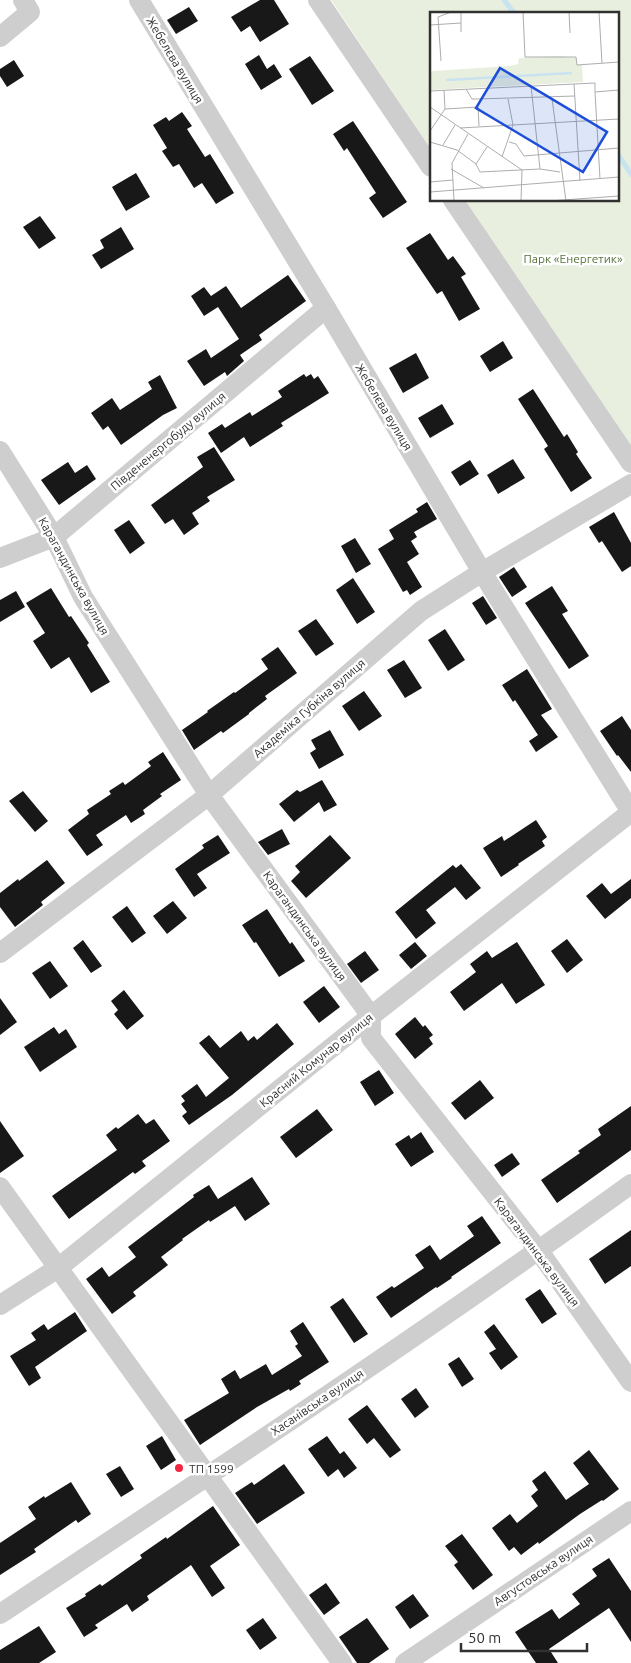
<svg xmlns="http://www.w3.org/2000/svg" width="631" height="1663" font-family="Ubuntu,sans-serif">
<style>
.green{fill:#e8efde}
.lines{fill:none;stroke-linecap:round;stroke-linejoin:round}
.stream{stroke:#c9e3f0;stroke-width:5}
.building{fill:#181818}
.street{stroke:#cecece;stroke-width:20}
.poi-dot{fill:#f42641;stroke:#fff;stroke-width:2}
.labels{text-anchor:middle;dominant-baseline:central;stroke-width:5;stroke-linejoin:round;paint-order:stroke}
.street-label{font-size:12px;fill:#313131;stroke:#fff}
.park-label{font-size:12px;fill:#577139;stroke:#fff}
.poi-label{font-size:12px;fill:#313131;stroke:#fff;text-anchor:start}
.inset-river{fill:none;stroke:#c9e3f0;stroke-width:2.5}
.inset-road{fill:none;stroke:#adadad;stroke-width:1}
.view{fill:#1d4ed8;fill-opacity:0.15;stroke:#1d4ed8;stroke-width:2.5}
.inset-edge{fill:none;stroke:#313131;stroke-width:2.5}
</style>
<rect width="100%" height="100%" fill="#fff"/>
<polygon class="green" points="331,0 631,0 631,448 465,200 617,200 617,14 431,14 431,149"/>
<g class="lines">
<g class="stream">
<polyline points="504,0 515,14"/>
<polyline points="617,153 631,174"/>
</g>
</g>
<g class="building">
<polygon points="260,0 274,0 289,24 260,42 250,26 241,32 231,17"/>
<polygon points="189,7 198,21 176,34 167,20"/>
<polygon points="259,55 267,69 274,64 282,77 261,90 245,64"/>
<polygon points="310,56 334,91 312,105 289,69"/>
<polygon points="14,60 24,76 7,87 0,76 0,69"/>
<polygon points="182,112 192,126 187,129 205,157 210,154 234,193 216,204 202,183 194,188 179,164 173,167 162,151 167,148 153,125 166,117 169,121"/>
<polygon points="353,121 407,202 383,218 369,198 376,193 347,148 344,151 333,134"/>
<polygon points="136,173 150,197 126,211 112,187"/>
<polygon points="40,216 56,238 39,249 23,227"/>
<polygon points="121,227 134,249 101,269 92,255 104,248 100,240"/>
<polygon points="430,233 448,260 453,256 466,274 461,277 480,309 459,321 442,291 437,294 406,248"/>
<polygon points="288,275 306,301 259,335 262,340 240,355 244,361 227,376 225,372 204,386 187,361 206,349 211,358 239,339 218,307 204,316 191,296 204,287 211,296 226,286 241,308"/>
<polygon points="503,341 513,358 490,372 480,356"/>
<polygon points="416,353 429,378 403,393 389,368"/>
<polygon points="304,374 306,377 311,374 314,379 318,376 329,393 281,423 283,426 250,447 244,437 221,453 208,433 222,424 225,428 250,412 252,416 282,397 278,391"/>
<polygon points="160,375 177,408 163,415 121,445 108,426 103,430 91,413 112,398 120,410 152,389 148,382"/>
<polygon points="533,389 564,437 567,434 578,452 576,454 592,478 571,492 544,449 548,446 518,399"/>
<polygon points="442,404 454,424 430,438 418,418"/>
<polygon points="214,447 235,480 207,497 210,501 192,513 199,524 184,535 173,519 165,524 151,505 203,467 197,457"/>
<polygon points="513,459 525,478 498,494 487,475"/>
<polygon points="470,460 479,474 460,486 451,472"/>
<polygon points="68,462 75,473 87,465 96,479 59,505 41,480"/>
<polygon points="427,502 437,519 414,532 417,537 411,541 419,554 407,562 422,587 410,595 407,590 403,592 378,549 394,539 389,530 418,512 416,509"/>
<polygon points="614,512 631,543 631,566 622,572 602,541 599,543 589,527"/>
<polygon points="129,520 145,543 130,554 114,530"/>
<polygon points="355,538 371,564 356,573 341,546"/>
<polygon points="514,567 527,587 512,597 499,577"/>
<polygon points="353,578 375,612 357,624 336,590"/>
<polygon points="552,586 568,611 562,614 589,656 569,669 525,603"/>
<polygon points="51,588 69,617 71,616 89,643 87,645 110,682 91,693 69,657 51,669 33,641 45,633 26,603"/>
<polygon points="16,591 25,607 0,622 0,600"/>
<polygon points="483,596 497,618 486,625 472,603"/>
<polygon points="316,619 334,644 316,656 298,631"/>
<polygon points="445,629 465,660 448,671 428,640"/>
<polygon points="278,647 297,673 265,696 267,699 249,713 249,714 223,733 221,731 194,750 182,730 208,712 207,711 234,692 235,693 268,669 261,659"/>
<polygon points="404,660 422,688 405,698 387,670"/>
<polygon points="527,669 552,709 541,715 558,737 536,752 529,741 538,735 515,700 513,702 502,685"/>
<polygon points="364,691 382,716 359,731 342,706"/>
<polygon points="622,716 631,730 631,772 618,755 617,756 600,731"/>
<polygon points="330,730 344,755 319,769 310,753 316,749 311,740"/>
<polygon points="163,752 181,780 160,794 162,796 143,810 145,814 131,823 126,815 96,835 103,845 87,856 68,830 89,814 87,810 111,794 109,791 123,782 125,785 151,766 148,762"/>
<polygon points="322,780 337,805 324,812 319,802 294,822 279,804 297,790 300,792"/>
<polygon points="23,791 48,821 35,832 9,801"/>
<polygon points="536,820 547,837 542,841 545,846 518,864 519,865 501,877 483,848 502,836 504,841"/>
<polygon points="282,829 290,844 268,855 258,842"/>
<polygon points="218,835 230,853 197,874 207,888 194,897 175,869 204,848 202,845"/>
<polygon points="330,835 351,858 306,898 291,881 300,872 295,866"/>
<polygon points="47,860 65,883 41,902 43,905 15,927 0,907 0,893 18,879 19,881"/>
<polygon points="461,864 481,888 466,900 455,887 426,910 436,923 416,939 395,912 453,865 456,868"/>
<polygon points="631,879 631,898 605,919 586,896 602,883 611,894"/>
<polygon points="173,901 187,918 167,934 153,916"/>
<polygon points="127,906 146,933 132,943 112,917"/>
<polygon points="267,909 290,944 292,942 305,961 279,977 256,942 254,943 242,925"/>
<polygon points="567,939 583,960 567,973 551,951"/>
<polygon points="83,940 102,966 91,973 73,948"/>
<polygon points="415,942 427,956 411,969 399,955"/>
<polygon points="517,942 545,985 516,1004 502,983 464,1011 450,992 476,972 470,964 487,951 492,958"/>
<polygon points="365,951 379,970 361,983 347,964"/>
<polygon points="50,961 68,986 50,999 32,973"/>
<polygon points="324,986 340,1007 319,1023 303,1002"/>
<polygon points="124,990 144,1016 127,1030 114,1014 118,1010 111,1001"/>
<polygon points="0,998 17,1022 0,1035"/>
<polygon points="415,1017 423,1027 425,1025 433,1035 429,1038 433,1044 415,1059 395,1034"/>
<polygon points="277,1023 294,1044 232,1095 189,1125 182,1116 187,1112 181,1104 185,1101 181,1096 197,1084 206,1097 229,1078 199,1043 209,1035 220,1048 241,1031 248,1041 254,1036 257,1040"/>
<polygon points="54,1027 59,1034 66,1029 77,1047 40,1072 24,1047"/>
<polygon points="379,1070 394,1093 375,1106 360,1082"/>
<polygon points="480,1080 494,1098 465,1120 451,1103"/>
<polygon points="631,1106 631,1150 557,1203 541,1180 580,1153 578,1151 601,1135 598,1129"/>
<polygon points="317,1109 333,1130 296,1158 280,1137"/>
<polygon points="138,1114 146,1124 154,1119 170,1141 142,1161 146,1166 135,1174 133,1172 69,1219 52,1196 117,1150 106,1135 116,1127 118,1129"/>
<polygon points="0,1121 24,1156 0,1173"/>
<polygon points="421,1132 434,1152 411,1167 395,1144 409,1135 411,1139"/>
<polygon points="512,1153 520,1164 502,1177 494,1165"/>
<polygon points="252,1177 270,1204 245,1221 235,1206 210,1222 209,1220 182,1239 183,1240 161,1257 168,1265 133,1292 136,1296 112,1314 86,1279 102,1267 109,1277 136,1257 128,1247 194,1197 193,1195 209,1185 218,1199"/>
<polygon points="482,1216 501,1243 451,1277 452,1278 437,1288 436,1287 391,1318 376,1297 392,1286 394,1288 424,1268 415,1255 430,1245 440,1260 474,1236 467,1226"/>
<polygon points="631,1230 631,1266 605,1284 589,1259"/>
<polygon points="540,1289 557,1314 542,1324 525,1299"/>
<polygon points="343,1298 368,1334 354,1343 330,1307"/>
<polygon points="75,1312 87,1331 35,1367 41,1378 29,1386 10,1356 36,1340 31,1333 44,1324 48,1330"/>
<polygon points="303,1322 329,1362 299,1381 301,1384 290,1391 289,1389 257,1407 200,1445 184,1420 229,1393 221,1379 235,1370 240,1379 266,1364 272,1375 302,1356 295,1346 298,1344 290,1331"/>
<polygon points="494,1324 518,1357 501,1370 489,1353 496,1349 484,1332"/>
<polygon points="459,1357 474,1379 462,1387 448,1364"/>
<polygon points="416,1388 429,1407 415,1418 401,1399"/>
<polygon points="367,1405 401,1450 390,1458 374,1438 367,1444 348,1419"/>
<polygon points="162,1436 176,1460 161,1470 146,1446"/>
<polygon points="327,1436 340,1454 344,1451 357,1468 344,1478 338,1469 328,1477 308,1449"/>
<polygon points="589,1450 619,1489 603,1501 602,1500 580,1514 539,1544 538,1542 521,1555 514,1547 509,1551 492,1528 510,1514 517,1523 538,1506 531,1496 538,1490 532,1481 545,1471 566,1500 589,1484 573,1463"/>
<polygon points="284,1464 305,1493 257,1524 235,1493 252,1482 254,1485"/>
<polygon points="120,1466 134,1489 121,1497 106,1474"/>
<polygon points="71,1482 91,1514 78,1523 76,1520 34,1549 36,1552 0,1575 0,1543 36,1519 28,1507 44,1496 45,1498"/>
<polygon points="213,1506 240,1545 210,1566 225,1588 212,1597 191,1565 147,1596 149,1600 132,1612 127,1604 95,1625 98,1628 84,1637 66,1608 86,1596 85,1594 100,1584 102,1586 142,1558 140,1555 166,1537 167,1539"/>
<polygon points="462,1534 493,1575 473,1590 454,1565 458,1562 445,1546"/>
<polygon points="609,1558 631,1591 631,1642 609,1608 549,1649 558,1663 536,1663 515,1632 552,1609 559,1619 580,1604 572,1594 597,1576 592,1569"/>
<polygon points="326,1583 340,1603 324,1615 309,1595"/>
<polygon points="413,1594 429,1616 410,1629 395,1607"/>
<polygon points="263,1618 277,1638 260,1650 246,1630"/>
<polygon points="367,1618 389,1649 369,1663 357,1663 339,1637"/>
<polygon points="39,1626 56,1652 39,1663 0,1663 0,1650"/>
</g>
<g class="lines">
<g class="street">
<polyline points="139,0 326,308 482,572 631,812"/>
<polyline points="318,0 431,167"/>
<polyline points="0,37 30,12 23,0"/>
<polyline points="453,200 631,463"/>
<polyline points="0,451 54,537 83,597 209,795 371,1016 371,1038 539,1251 631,1382"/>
<polyline points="0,558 54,537 326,308"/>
<polyline points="0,953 209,795 421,611 482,572 631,484"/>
<polyline points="0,1187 342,1663"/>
<polyline points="0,1305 58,1268 371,1016 631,812"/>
<path d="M0,1614C212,1473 425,1333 631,1184"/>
<polyline points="405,1663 631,1511"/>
</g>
</g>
<circle class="poi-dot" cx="179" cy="1468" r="5"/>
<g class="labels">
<g class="street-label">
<text transform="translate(175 60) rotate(59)">Жебелєва вулиця</text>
<text transform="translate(384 407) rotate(59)">Жебелєва вулиця</text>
<text transform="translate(168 441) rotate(-40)">Південенергобуду вулиця</text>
<text transform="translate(74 576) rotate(61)">Карагандинська вулиця</text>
<text transform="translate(309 708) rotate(-41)">Академіка Губкіна вулиця</text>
<text transform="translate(305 926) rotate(54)">Карагандинська вулиця</text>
<text transform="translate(316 1060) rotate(-39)">Красний Комунар вулиця</text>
<text transform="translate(537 1252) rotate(53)">Карагандинська вулиця</text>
<text transform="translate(317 1402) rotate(-34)">Хасанівська вулиця</text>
<text transform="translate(543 1570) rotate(-34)">Августовська вулиця</text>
</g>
<g class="park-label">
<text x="573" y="258">Парк «Енергетик»</text>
</g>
<g class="poi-label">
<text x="189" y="1468">ТП 1599</text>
</g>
</g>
<g transform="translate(430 12)">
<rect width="189" height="189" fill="#fff"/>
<path d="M129,44L146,46L147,53H152L153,70L0,78V60L3,59L80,54L88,52L89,46Z" fill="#e8efde"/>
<path class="inset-river" d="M16,68L142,61"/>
<path class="inset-road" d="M93,0L95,45H146L147,53L189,50M139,0L140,21M169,0L172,51M0,13L31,11M31,20V0M11,49L8,5L21,0M144,72L150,169M101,74L110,157M36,77L42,87H47L145,84M14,78L15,97L48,95L49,114M0,79L165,71V80L189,78M165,80L170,167M122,87L136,189M0,95L92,158L91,189M30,116L189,107M0,119L15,97M0,130L27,138L46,152M79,130L86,132L94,144L189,136M13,133L25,113M57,135L46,152L50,160L110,157L130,160M72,145L83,113L78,87M21,157L54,176M0,170L23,168M0,180L189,165M24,189L22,151L38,122M119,189L189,184"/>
<path class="view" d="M70,56L177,120L153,160L46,96Z"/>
<rect width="189" height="189" class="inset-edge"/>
</g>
<path d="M461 1643v8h126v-8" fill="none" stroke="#313131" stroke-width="2.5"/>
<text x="468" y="1643" font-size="15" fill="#313131" stroke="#ffffff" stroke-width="4" paint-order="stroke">50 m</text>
</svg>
